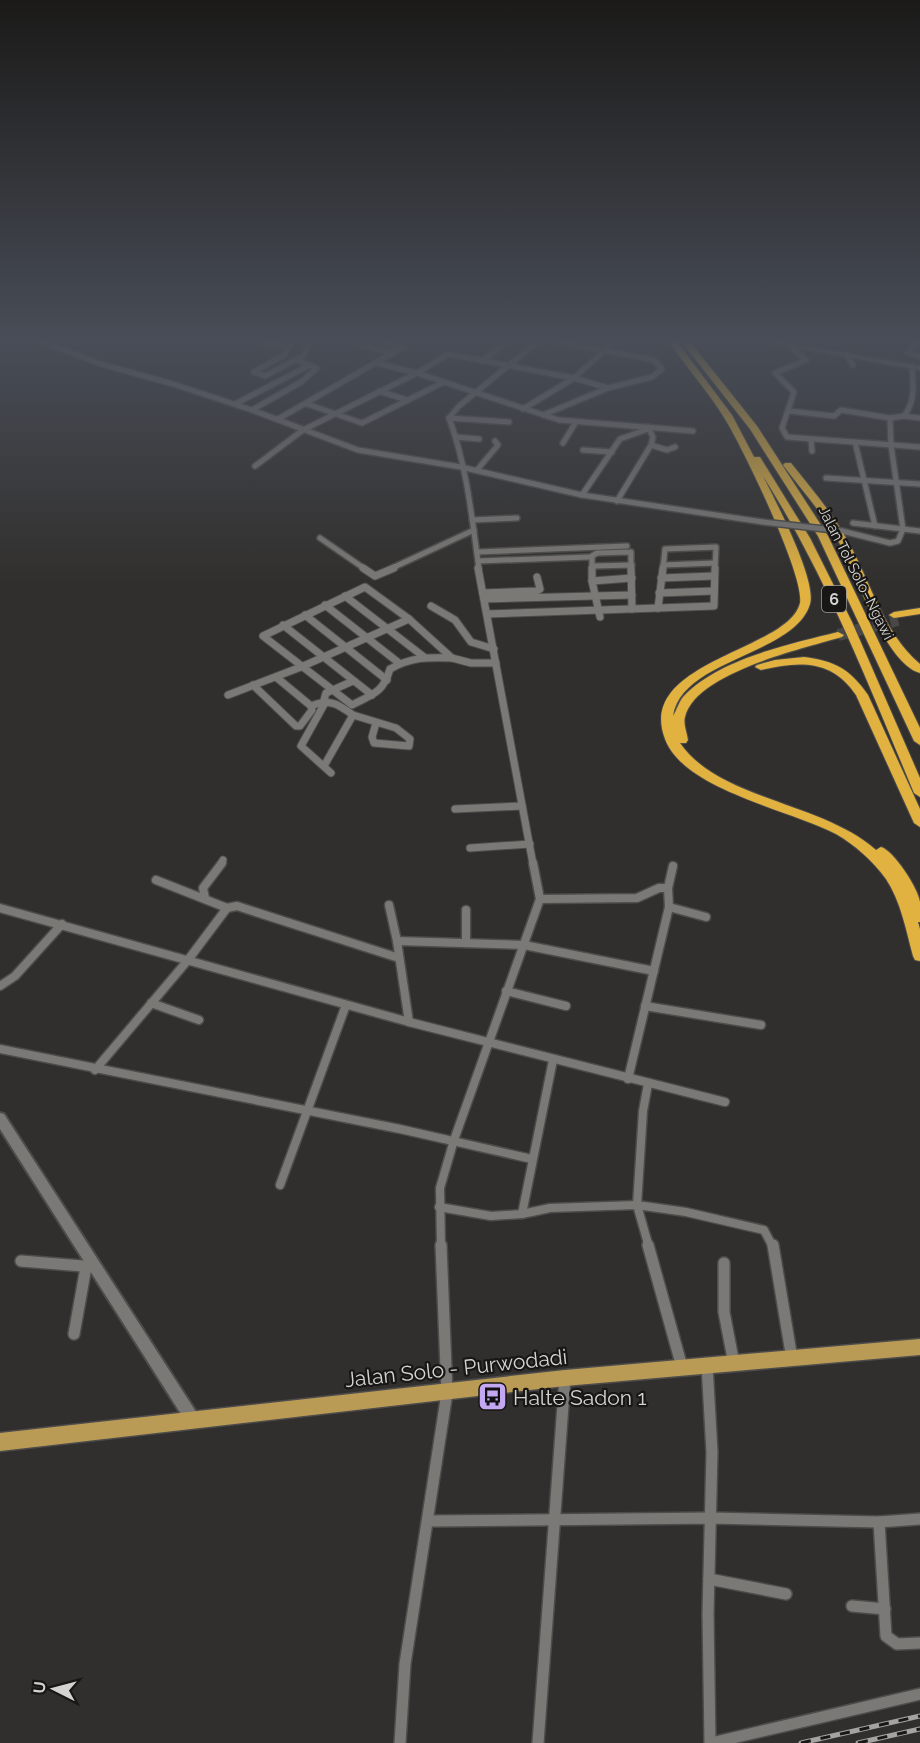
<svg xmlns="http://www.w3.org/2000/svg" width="920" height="1743" font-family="Raleway,sans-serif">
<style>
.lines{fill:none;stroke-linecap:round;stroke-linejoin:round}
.highway-tunnel{stroke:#494846;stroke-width:12;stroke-dasharray:12 6;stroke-linecap:butt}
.street-far3-casing{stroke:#4d4c4a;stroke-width:8}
.street-far2-casing{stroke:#4d4c4a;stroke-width:9}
.street-far1-casing{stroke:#4d4c4a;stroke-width:11}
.street-casing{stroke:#4d4c4a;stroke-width:14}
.secondary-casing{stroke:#4d4c4a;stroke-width:4}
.primary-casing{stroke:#4d4c4a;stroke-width:3}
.highway-casing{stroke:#4d4c4a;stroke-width:2}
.street-far3{stroke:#7b7976;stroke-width:5}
.street-far2{stroke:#7b7976;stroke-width:7}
.street-far1{stroke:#7b7976;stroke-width:8}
.street{stroke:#7b7976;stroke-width:11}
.secondary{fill:#7b7976;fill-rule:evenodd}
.primary{fill:#b99b56;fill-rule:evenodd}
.highway{fill:#e2b241;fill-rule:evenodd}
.rail-casing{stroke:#a4a3a1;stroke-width:5}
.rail{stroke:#181716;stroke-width:3;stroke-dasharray:10;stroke-linecap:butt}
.street-bridge-casing{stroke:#4d4c4a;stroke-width:8;stroke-linecap:butt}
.street-bridge{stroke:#7b7976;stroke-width:5}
.labels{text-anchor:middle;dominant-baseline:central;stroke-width:4.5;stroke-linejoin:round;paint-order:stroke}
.far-street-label{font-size:15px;fill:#d3d3d1;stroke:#181716}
.shield{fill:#181716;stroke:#9b9b99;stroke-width:1.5}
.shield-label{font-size:16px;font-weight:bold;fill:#d3d3d1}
.near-street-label{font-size:21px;fill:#d3d3d1;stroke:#181716}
.near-poi-label{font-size:21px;fill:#d3d3d1;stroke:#181716;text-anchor:start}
</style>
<rect width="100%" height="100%" fill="#312f2d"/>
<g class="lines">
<polyline class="highway-tunnel" points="838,635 898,620"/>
<defs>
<g id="street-far3">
<polyline points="43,342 101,364 173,384 252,410 358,450 461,467 582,495 763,522"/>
<polyline points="292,342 284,355 254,372 265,376 303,356 311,342"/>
<polyline points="384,342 403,347"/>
<polyline points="920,342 917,342 908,353 920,357"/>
<polyline points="260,343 290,346"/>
<polyline points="356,343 393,353"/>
<polyline points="790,346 806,360 775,373 794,392 782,428 787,437 920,447"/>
<polyline points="846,354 853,365"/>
<polyline points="482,361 506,342"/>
<polyline points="376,363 417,373 559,420 693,431"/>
<polyline points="379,391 407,400"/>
<polyline points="235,404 310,365"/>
<polyline points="307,404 362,423 444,382"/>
<polyline points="523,409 574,378 608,388"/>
<polyline points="252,410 301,382 317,368 296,360"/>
<polyline points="789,411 834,416 841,410 890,418"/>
<polyline points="543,415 608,388 652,377 662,369 654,360 559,342"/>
<polyline points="904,416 920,418"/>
<polyline points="449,418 509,422"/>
<polyline points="278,419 403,347"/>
<polyline points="456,437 479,439"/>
<polyline points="811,439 812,451"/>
<polyline points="855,442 875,526"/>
<polyline points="563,443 576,422"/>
<polyline points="651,445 667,450 675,447"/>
<polyline points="583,450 612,452"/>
<polyline points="255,466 303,430 417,373 448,354 574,378 614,342"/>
<polyline points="477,470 498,445 495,441"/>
<polyline points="826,478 920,484"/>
<polyline points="582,495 620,439 648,429"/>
<polyline points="617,501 651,445 653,437 648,427"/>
<polyline points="472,520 517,518"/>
<path d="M853,523L903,529L891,445L890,418L904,416C916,401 913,384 912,366"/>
<polyline points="842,531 890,543 898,541 903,529 920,531"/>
<polyline points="320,538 365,569"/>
<polyline points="477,552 627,546"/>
<polyline points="478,561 589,557"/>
<polyline points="663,565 715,563"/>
<polyline points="594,566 632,565"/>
<polyline points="390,569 474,530"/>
<path d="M479,569C472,519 467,466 449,418L459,406L537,342"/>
<polyline points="592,569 592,556 597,553 631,552 631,569"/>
<polyline points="663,569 665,549 716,547 715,569"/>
</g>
<g id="street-far2">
<polyline points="363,568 375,576 394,568"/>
<polyline points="478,568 533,864"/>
<polyline points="592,568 592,581 600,617"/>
<polyline points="631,568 632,609"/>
<polyline points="661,578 714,576"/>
<polyline points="592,581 632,578"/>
<path d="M365,587L409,619L452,658C428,657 411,657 390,669C383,693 373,694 352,705L263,636Z"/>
<polyline points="483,593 537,591 540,589 537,577"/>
<polyline points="659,593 714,591"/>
<polyline points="345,596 424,657"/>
<polyline points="484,599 632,595"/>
<polyline points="325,605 399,663"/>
<polyline points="431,606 455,620 471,642 494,649"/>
<polyline points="658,608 663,568"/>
<polyline points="658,608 714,606 715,568"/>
<polyline points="487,614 658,608"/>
<polyline points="305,615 387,680"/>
<polyline points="283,625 372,695"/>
<polyline points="452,658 471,663 496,663"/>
<path d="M276,677L311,706C329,698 338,704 353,715L324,766"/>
<polyline points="253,685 296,726 300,726 312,710 311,706"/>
<polyline points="228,695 301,667 409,619"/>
<polyline points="324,700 326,693 353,681"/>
<polyline points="326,701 301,746 331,773"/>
<polyline points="353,715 396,728 410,739 409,746 374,743 372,737 376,723"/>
<polyline points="455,809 522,806"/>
<polyline points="470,848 530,844"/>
<polyline points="221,864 223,860"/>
</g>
<g id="street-far1">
<polyline points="156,880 227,908 237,906 399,958"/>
<polyline points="205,898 203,888 222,863"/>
<polyline points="540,899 637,898 659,888 668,888"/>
<polyline points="389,905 397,941"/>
<polyline points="669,907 706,917"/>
<polyline points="0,908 409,1022 725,1102"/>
<polyline points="466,910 466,943"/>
<polyline points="0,986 15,976 62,924"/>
<polyline points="506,991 566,1006"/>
<polyline points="151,1003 199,1020"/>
<polyline points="645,1006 761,1025"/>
<polyline points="409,1022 397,941 524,945 654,971"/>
<polyline points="0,1049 400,1129 532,1159"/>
<polyline points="95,1070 188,960 227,908"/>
<polyline points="628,1079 669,907 668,888 673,866"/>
<polyline points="648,1084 643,1111 637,1205 649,1247"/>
<polyline points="280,1185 346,1005"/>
<polyline points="439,1207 491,1216 522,1214 550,1208 637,1205 686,1212 764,1230 773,1247"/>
<polyline points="522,1214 553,1060"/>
<polyline points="441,1247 440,1188 454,1140 540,899 533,863"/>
</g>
<g id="street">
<polyline points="648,1245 682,1367"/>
<polyline points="773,1245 792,1359"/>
<polyline points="21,1261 95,1267"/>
<polyline points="724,1263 724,1312 734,1364"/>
<polyline points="74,1334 86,1267"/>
<polyline points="707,1365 712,1452 708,1614 710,1743"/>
<polyline points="429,1521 711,1518 879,1522 920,1519"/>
<polyline points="879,1522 886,1636 897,1644 920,1643"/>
<polyline points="709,1579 786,1594"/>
<polyline points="852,1606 885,1609"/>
<polyline points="400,1743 405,1664 447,1393 441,1245"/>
<polyline points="538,1743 565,1378"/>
<polyline points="711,1743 920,1694"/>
</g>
<g id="secondary">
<polygon points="765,342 777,342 920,366 920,370"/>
<polygon points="0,1113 4,1114 198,1415 200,1420 198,1425 193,1427 188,1425 0,1129"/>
</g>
<polygon id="primary" points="920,1339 920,1355 565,1386 0,1451 0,1433 565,1370"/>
<g id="highway">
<path d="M669,342H677L732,415L754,457H760L810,538L852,622L920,778V797L914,793C869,685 826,575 763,476C775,500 817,580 810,604C795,655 681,659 673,716C677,710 679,701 684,696C719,659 790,644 838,632L844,635L842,637C804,648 695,673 685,717C683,723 687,733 688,740L686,743H680C719,800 822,802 876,850L881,847C894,851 918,888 920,902C920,908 920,915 920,922H918L920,929V961L915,960L913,956C906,930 901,902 886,879C873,861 855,845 836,834C791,810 684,790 665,739C635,661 789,651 800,603C805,576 742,446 725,419C709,392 687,368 669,342Z"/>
<polygon points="682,342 690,342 757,426 828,536 920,728 920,745 914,741 818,536 750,429"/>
<path d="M785,463H791C810,487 831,511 846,538C870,579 882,632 920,664V673C884,663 854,567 835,535C820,510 800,488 783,465Z"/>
<polygon points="920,608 920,614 894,618 889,615 894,612"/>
<path d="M804,657C835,661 850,669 868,695L920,809V827L914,823L856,695C832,659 799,661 761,670L755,667L757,665L775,660Z"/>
</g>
</defs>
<use href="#street-far3" class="street-far3-casing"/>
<use href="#street-far2" class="street-far2-casing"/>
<use href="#street-far1" class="street-far1-casing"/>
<use href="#street" class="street-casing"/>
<use href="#secondary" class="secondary-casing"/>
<use href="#primary" class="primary-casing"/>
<use href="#highway" class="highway-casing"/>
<use href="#street-far3" class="street-far3"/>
<use href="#street-far2" class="street-far2"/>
<use href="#street-far1" class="street-far1"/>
<use href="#street" class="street"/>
<use href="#secondary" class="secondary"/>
<use href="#primary" class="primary"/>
<use href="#highway" class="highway"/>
<defs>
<g id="rail">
<polyline points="801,1743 920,1716"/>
<polyline points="858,1743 920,1729"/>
</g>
</defs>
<use href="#rail" class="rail-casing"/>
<use href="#rail" class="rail"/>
<defs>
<polyline id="street-bridge" points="763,522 842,531"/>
</defs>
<use href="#street-bridge" class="street-bridge-casing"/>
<use href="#street-bridge" class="street-bridge"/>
</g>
<linearGradient id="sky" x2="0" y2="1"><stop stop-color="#1b1a19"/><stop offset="0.58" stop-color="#484d57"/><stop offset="1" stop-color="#484d57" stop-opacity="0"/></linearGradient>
<rect width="920" height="586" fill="url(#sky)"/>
<defs>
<symbol id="bus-square" viewBox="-11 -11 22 22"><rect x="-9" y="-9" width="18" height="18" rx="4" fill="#c4a7f1" stroke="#181716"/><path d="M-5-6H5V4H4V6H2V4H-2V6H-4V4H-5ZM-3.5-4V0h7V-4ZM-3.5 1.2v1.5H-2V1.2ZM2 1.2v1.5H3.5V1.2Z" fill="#111"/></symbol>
</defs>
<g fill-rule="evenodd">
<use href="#bus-square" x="476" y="1380" width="33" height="33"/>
</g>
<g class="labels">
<g class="far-street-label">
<text transform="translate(856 573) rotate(63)">Jalan Tol Solo–Ngawi</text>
</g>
<rect class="shield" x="822" y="586" width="24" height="26" rx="4.5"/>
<g class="shield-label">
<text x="834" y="599">6</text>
</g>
<g class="near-street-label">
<text transform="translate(456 1368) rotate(-6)">Jalan Solo - Purwodadi</text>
</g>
<g class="near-poi-label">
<text x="513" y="1397">Halte Sadon 1</text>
</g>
</g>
<g transform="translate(54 1689) rotate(276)" stroke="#181716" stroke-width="4.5" paint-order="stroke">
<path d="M0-4.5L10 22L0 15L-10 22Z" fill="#d3d3d1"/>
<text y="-9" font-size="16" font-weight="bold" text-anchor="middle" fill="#d3d3d1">U</text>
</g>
</svg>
